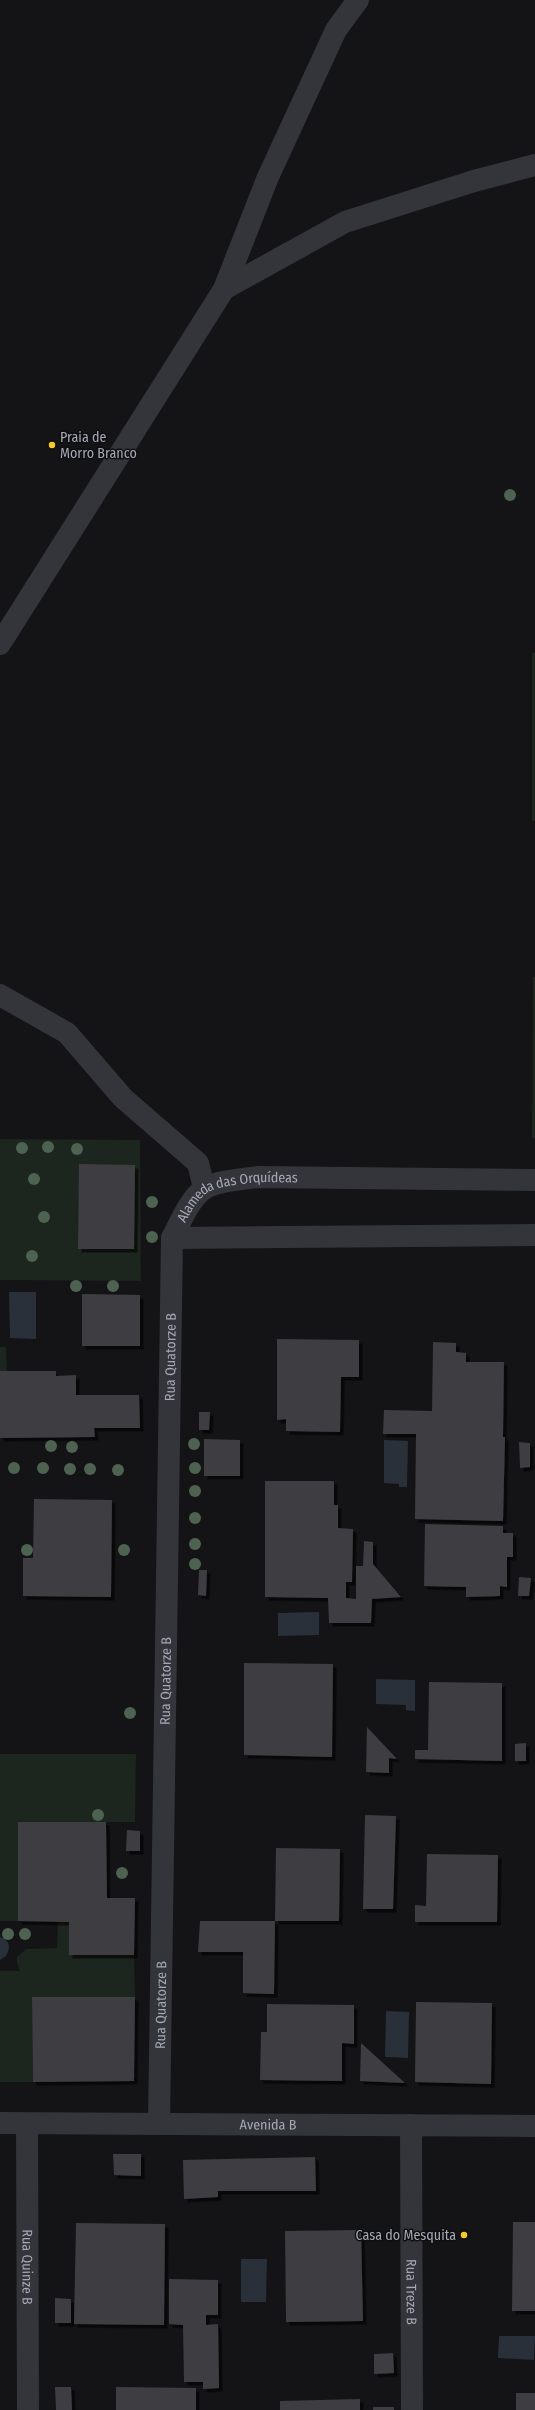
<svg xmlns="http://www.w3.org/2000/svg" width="535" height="2410" font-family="'Fira Sans Condensed',sans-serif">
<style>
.green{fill:#1d251f}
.water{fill:#293039}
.building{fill:#3e3d42;filter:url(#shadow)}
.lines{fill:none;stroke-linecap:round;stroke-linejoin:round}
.minor{stroke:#34353a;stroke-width:22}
.tree{fill:#4d6251}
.poi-dot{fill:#f6ca2a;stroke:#0f0e10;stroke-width:1.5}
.labels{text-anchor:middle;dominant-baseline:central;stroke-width:3;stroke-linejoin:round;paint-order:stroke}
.poi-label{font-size:14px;fill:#a5a8b6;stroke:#0f0e10;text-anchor:start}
.street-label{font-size:14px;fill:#a5a8b6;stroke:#0f0e10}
</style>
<defs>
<filter id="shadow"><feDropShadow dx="3.5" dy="3.5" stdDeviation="0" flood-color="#0009"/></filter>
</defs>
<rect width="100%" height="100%" fill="#141315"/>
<g class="green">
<rect x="532" y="653" width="3" height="168"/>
<polygon points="533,977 535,977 535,1138 532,1138"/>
<polygon points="0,1139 140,1140 141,1281 0,1280"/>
<polygon points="0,1347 6,1347 7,1371 0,1371"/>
<polygon points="0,1754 136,1754 135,1822 18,1822 18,1921 0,1921"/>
<polygon points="58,1921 69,1922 69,1955 134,1955 135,1997 32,1997 33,2082 0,2082 0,1971 20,1971 17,1963 17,1957 26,1949 57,1948"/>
</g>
<g class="water">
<polygon points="9,1292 36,1292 36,1339 10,1338"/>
<polygon points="384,1440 408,1441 407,1487 399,1487 399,1484 384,1483"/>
<polygon points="319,1612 319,1635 278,1636 278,1613"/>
<polygon points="376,1679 415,1680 415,1711 406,1710 406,1705 376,1704"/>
<path d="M0,1937C10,1940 11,1948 6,1956L0,1960Z"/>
<polygon points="386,2011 409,2012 408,2058 385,2057"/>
<polygon points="241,2259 267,2259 266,2302 241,2302"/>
<polygon points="499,2336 535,2336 534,2360 498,2358"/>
</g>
<g class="building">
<polygon points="79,1164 135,1165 134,1249 78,1249"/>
<polygon points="82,1294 140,1295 140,1346 82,1346"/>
<polygon points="277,1339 359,1340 359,1377 341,1377 340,1432 286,1431 286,1419 277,1420"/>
<polygon points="433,1342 456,1343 456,1352 466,1353 466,1362 504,1362 503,1437 505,1437 503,1521 415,1519 416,1434 383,1434 384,1410 432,1411"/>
<polygon points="0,1371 56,1371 56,1376 76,1375 76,1395 139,1395 140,1428 94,1428 95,1437 0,1438"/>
<polygon points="199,1412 210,1412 209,1430 199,1430"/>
<polygon points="204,1439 240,1440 240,1476 204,1476"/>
<polygon points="519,1442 530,1443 530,1467 520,1468"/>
<polygon points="265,1481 334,1481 334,1505 338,1505 338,1528 353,1529 352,1582 346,1582 346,1598 356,1599 356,1566 363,1566 364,1541 373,1542 373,1564 401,1597 372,1599 371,1623 329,1623 328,1598 265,1597"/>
<polygon points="34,1499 112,1500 111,1597 23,1596 23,1558 33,1558"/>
<polygon points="425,1524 503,1526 503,1533 513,1533 513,1557 507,1557 507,1587 500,1586 500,1596 466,1597 466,1587 424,1586"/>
<polygon points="199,1570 207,1570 206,1596 198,1595"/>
<polygon points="519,1577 531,1578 529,1596 518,1596"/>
<polygon points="244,1663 333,1664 332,1757 244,1755"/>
<polygon points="429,1682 502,1683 502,1761 415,1759 415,1750 428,1750"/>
<polygon points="367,1727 397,1759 389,1758 389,1773 366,1772"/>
<polygon points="526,1743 526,1761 515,1761 515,1744"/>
<polygon points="365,1815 396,1816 393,1909 363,1909"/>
<polygon points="18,1822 106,1822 107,1898 135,1898 134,1955 69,1955 69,1922 18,1921"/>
<polygon points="127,1830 140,1831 140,1851 126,1851"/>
<polygon points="276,1848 340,1849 339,1921 275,1921"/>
<polygon points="427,1854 498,1855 497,1922 415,1922 415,1905 426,1906"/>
<polygon points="200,1921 275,1921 274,1994 243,1993 243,1952 198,1952"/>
<polygon points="32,1997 135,1997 134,2081 33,2082"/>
<polygon points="416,2002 492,2003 491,2084 415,2082"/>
<polygon points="267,2004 354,2005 354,2044 342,2043 342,2081 260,2080 261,2032 267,2032"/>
<polygon points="361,2043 405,2083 360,2081"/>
<polygon points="113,2154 141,2154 141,2176 114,2175"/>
<polygon points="315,2157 316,2191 218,2191 218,2197 184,2199 183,2160"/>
<polygon points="513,2222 535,2222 535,2311 512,2311"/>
<polygon points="76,2223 165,2224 164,2325 74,2324"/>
<polygon points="361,2230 363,2321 286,2322 285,2231"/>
<polygon points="169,2279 218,2280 218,2315 206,2315 206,2325 218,2324 219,2388 203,2389 203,2382 184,2382 183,2325 169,2324"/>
<polygon points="55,2298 71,2299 71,2323 55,2323"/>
<polygon points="393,2353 394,2373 374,2374 374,2354"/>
<polygon points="55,2387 71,2387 72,2410 56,2410"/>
<polygon points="116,2387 196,2388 196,2410 116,2410"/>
<rect x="516" y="2393" width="19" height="17"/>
<polygon points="360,2399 360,2410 280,2410 280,2401"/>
<rect x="373" y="2407" width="21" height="3"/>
</g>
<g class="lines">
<g class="minor">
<polyline points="224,289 268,177 336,30 358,0"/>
<polyline points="0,644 224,289 345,222 474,181 535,165"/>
<polyline points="0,995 67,1033 123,1098 198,1163 204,1188"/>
<polyline points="172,1238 535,1235"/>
<path id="s1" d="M0,2123L535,2126"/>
<path id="s2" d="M27,2124L28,2410"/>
<path id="s3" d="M159,2124L172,1238C180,1223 190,1198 204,1189C215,1181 244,1179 258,1177L535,1180"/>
<path id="s4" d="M411,2125L412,2410"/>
</g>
</g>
<g class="tree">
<circle cx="510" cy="495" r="6"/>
<circle cx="48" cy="1147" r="6"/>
<circle cx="22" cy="1148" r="6"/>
<circle cx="77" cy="1149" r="6"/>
<circle cx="34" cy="1179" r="6"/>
<circle cx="152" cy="1202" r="6"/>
<circle cx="44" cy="1217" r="6"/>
<circle cx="152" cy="1237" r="6"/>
<circle cx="32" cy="1256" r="6"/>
<circle cx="76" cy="1286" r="6"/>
<circle cx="113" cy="1286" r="6"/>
<circle cx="194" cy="1444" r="6"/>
<circle cx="51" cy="1446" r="6"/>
<circle cx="72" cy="1447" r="6"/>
<circle cx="14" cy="1468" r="6"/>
<circle cx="43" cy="1468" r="6"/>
<circle cx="195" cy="1468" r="6"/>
<circle cx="70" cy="1469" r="6"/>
<circle cx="90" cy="1469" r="6"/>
<circle cx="118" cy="1470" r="6"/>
<circle cx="195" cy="1491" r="6"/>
<circle cx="195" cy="1518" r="6"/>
<circle cx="195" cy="1544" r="6"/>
<circle cx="27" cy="1550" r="6"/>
<circle cx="124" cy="1550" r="6"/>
<circle cx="195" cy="1564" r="6"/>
<circle cx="130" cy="1713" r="6"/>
<circle cx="98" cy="1815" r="6"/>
<circle cx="122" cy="1873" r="6"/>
<circle cx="8" cy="1934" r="6"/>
<circle cx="25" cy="1934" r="6"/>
</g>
<g class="poi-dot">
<circle cx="52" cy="445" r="4"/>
<circle cx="464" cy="2235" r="4"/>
</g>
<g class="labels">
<g class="poi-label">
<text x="60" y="437">Praia de<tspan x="60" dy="16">Morro Branco</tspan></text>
<text x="456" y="2235" text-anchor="end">Casa do Mesquita</text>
</g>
<g class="street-label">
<text stroke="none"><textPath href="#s3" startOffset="973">Alameda das Orquídeas</textPath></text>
<text stroke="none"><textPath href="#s3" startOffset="767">Rua Quatorze B</textPath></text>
<text stroke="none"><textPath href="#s3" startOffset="443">Rua Quatorze B</textPath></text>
<text stroke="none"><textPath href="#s3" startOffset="119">Rua Quatorze B</textPath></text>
<text stroke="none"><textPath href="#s1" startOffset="268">Avenida B</textPath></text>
<text stroke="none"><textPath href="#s2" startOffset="143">Rua Quinze B</textPath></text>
<text stroke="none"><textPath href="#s4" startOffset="167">Rua Treze B</textPath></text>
</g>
</g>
</svg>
